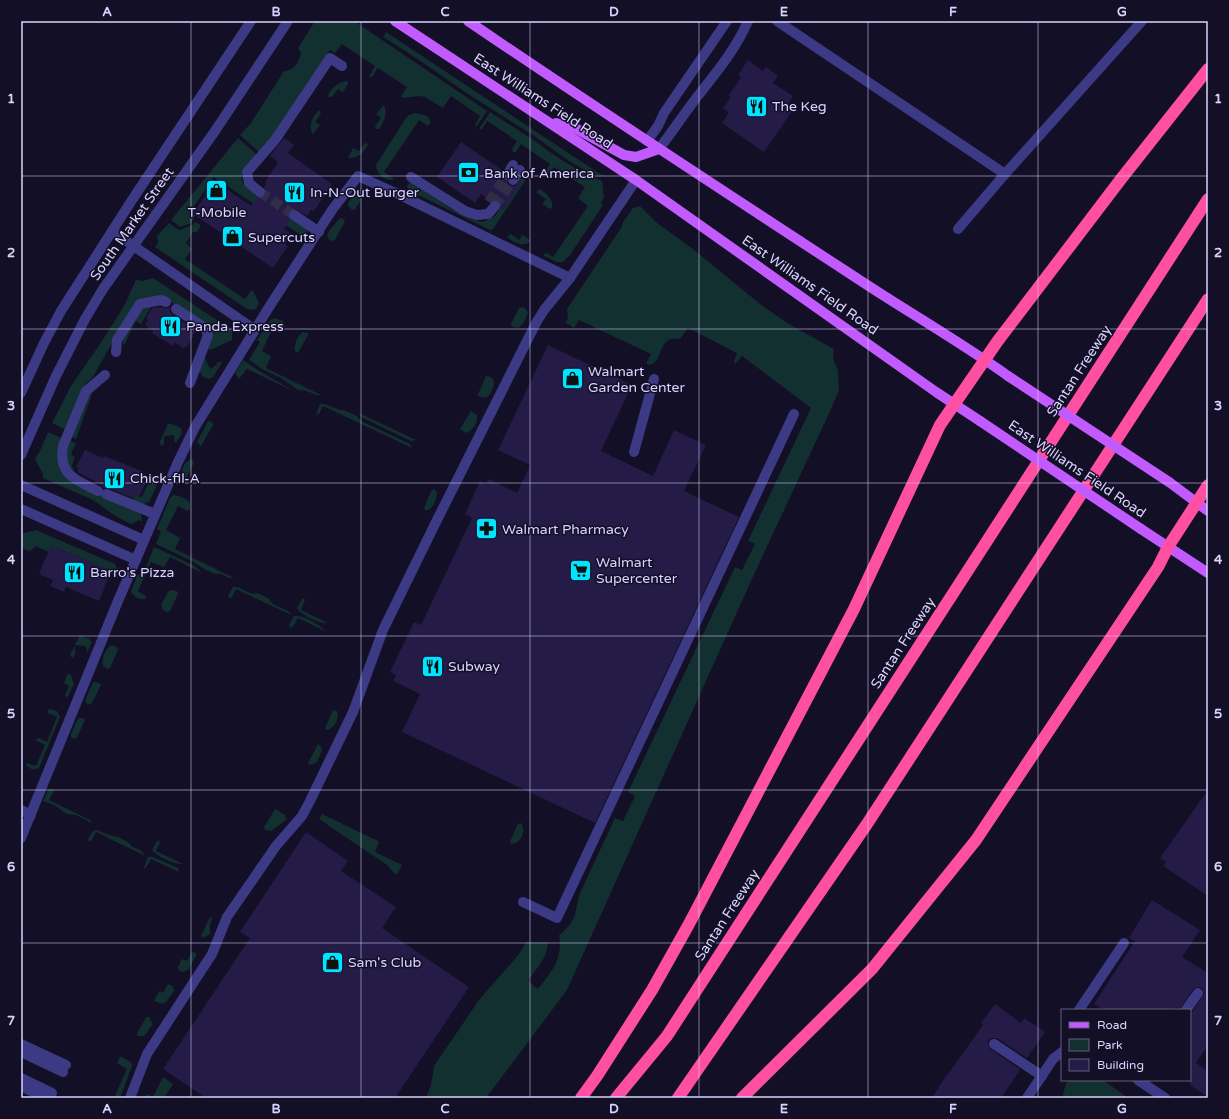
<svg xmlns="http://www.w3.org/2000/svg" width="1229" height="1119" font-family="'Varela Round',sans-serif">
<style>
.green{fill:#12302f}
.building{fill:#241b47}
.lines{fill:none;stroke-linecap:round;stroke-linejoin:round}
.minor-tunnel{stroke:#312d47;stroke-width:10;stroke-dasharray:10 5;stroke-linecap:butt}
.minor{stroke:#3d3a85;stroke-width:10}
.major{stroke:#c25bff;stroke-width:10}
.highway{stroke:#ff4fa3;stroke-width:12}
.major-bridge{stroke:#c25bff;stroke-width:10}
.grid{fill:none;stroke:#d9d4ff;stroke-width:1;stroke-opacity:0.55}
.labels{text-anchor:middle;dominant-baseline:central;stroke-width:3;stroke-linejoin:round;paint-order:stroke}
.street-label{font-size:14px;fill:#d9d4ff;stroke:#130f26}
.poi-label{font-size:14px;fill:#d9d4ff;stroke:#130f26;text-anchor:start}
.neatline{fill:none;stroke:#d9d4ff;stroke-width:1.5}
.grid-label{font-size:13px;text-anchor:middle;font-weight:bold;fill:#d9d4ff}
</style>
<rect width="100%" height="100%" fill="#130f26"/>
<g class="green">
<path d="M315,21H354L487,111L476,127L475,125L480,116L451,96L443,108L425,97L419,96L402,98L401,96L407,87L378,68L372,77H370L369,76L375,66L342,44L335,53L330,50L270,141L260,153L240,135L251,123L284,71C294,71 299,62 301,53L298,48Z"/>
<path d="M386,32L603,176C584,175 549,146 533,135C512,122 491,109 471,96C442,76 413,55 383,37Z"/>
<path d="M346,81L348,82V84L343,92L338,89L332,97H329L328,95C333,87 337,83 346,81Z"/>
<path d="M384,105C388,114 384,121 379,129H376L375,127L381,118L376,114Z"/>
<path d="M319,110L321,113L315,122L320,125L313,134C308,126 312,117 319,110Z"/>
<path d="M490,112C504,121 518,130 532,139C554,155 576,171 602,181L604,197L601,203L603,205L570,255L563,262H557L544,256V254L547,253L553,257L588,206L578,198L585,187L554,167L548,174H546L545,172L550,164L521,144L516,152H513L512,149L517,141L487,121L482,129H479Z"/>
<path d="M415,113L427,116L431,122L428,126L419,120L384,172L393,178V180C384,180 376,174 376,165L406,118L409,115Z"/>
<path d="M238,138L257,155C250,164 236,173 244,185L306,228L308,232L305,238L214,177L192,209L195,212L196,215L191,223L180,227L171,220Z"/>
<path d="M366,142L368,145C363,153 357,159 348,158L353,148L359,151Z"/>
<polygon points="524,178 525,181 493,229 490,230 410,191 408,190 407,186 410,182 451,209 475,220 483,222 495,216 520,179"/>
<polygon points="361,188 364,189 365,192 355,210 351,209 348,206 348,203 358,189"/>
<path d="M540,189C547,194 554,200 552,208L550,209L542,204L546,199L537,193L538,190Z"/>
<path d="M640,206L657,223L693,249L760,304L787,323L834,349L833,359L838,370L839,390L832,407L751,581L567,990L486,1098H426L431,1085L434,1066L479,1000L519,954L526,942H548C547,960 537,967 528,981L538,989C552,971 563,960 559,935L564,931L571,923L575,915L579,895L615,818L623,821L635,796L628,792L735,567L742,570L755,544L748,541L811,408L742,356L736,363L735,364L734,361L737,353L688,328L680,339C657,334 664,363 649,365L646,363L651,354L579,320L574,328L565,322L568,319L567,309L621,228L623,222L633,208Z"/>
<polygon points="340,218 343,219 345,221 335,240 330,241 327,236 329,231"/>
<polygon points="195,222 201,225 197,232 193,232 186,243 192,249 185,259 245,299 251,291 253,291 259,303 256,309 251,310 247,309 155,247 158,243 157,236 169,223 179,230 193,225"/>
<path d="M511,234L519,240L523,235L530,240V242C523,247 515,243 508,238V236Z"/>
<polygon points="153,278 232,330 232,340 210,350 206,348 206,324 163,297 142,299 113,341 93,377 85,384 66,430 52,423 71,386 102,341 124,306 136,280 143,281"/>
<path d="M152,305L141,324L136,321C131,328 129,336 125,344H123V339L142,309Z"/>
<path d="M522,307L526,309L528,313C524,321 522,332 511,326V324L519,308Z"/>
<polygon points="275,318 283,321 285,326 283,331 273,327 262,351 271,356 266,368 321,395 317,395 306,391 298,390 281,378 262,369 249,360 260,342 257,340 270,320"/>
<path d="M303,332L308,333V335L298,353L295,351C293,345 298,335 303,332Z"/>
<polygon points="204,356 210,369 217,365 216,363 223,361 213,377 209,379 203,377 199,371"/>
<path d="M243,360C259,372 276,380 293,391L247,369L239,379L235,373Z"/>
<path d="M486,376C491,376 494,379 494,384C491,393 490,401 478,396V394Z"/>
<polygon points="89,390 93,391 76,439 72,437"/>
<polygon points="320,404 325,404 340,410 344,410 357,416 361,421 410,444 412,448 323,406 319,414 316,415"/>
<path d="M471,411L477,415C478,422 473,431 466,433L460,429Z"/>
<polygon points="359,413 416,440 411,441 363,418"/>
<polygon points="208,421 212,422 213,425 201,446 197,442"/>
<polygon points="168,424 171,424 181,428 182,433 176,443 174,441 174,435 164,436 164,444 162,446 160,444 160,441"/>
<polygon points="48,432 62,438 66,478 77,486 139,511 141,514 142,522 139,520 131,524 117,517 93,500 43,478 43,474 35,459 40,451"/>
<path d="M70,441L76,443L71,454L75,457L72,465L75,474C65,461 64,457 70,441Z"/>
<polygon points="191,459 193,460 194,463 186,479 183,482 181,480 179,477 185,463"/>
<polygon points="152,475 160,479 149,502 143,504 133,500 134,495 142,497"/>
<path d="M434,489L437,492C437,498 434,506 429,510H425L424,508L431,491Z"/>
<path d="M174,495C182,496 196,502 188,511L178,506L166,530L180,538L175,549L234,578H229L221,574H215L204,569L192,561L156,544L161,531L157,529L170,498Z"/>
<polygon points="36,530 115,564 118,571 115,576 110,574 111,571 51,545 49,552 35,546 33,549 29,551 21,548 21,534"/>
<path d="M154,547L195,566L202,573L170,557L164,567L151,562L138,591L147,597L144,599C138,600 133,596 131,591L138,574L143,575Z"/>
<polygon points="233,587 238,587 252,594 258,593 269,599 273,604 288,611 291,615 236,589 232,597 229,598 228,596"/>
<polygon points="171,590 177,591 178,594 170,611 167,612 163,610 161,605 168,592"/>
<path d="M304,598L305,600L301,610L328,623C320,624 302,616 297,608L302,599Z"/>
<path d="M294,616C303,615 320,624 325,631L298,618L293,627L290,628L289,625Z"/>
<polygon points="80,635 89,639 92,642 87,653 86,646 75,645 75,655 72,658 70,655"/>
<path d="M112,645L117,647L118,650L110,668L107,669L103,666C101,659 105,648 112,645Z"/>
<polygon points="68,673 71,675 74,684 67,698 65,695 69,686 64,683"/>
<polygon points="94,682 100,683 101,685 92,703 88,705 85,701 92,684"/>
<path d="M50,709L57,711L60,717L39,768C34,771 28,769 26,764L27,763L36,766L45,745L37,741L36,739L38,738L47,742L57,717L48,713V710Z"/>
<path d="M333,710L337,711C340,718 334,730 326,730L325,728Z"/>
<polygon points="79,718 83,718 85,720 77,737 74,739 71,737 71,734 77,720"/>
<polygon points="318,744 321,747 322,750 317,762 310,765 308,763"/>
<polygon points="50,789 53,789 54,791 49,800 92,821 90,822 76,815 67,814 54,805 43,801 48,790"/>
<polygon points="275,809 285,815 286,820 271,831 265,830 264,827"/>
<polygon points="322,814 378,841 379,842 375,852 402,865 397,874 395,874 387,865 319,819"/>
<path d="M521,823C527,830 521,844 511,844L510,841L518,824Z"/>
<polygon points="97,830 109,835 118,837 128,842 131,846 142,851 145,856 96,832 91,841 89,841 88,839 93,831"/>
<path d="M159,840L160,842L156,851L183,864C175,865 158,857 152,850L157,841Z"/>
<polygon points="148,857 153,857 178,868 179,872 151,859 145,869 144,867"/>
<polygon points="210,917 212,919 210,925 210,934 203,938 201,936"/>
<polygon points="192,952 196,953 196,956 188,970 183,972 178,970 178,967 182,959 187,961"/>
<polygon points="168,984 173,986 174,991 166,1002 162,1004 154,1001 159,991 163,993"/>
<polygon points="146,1017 149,1017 153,1024 144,1036 138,1036 137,1034"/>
<polygon points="120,1057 122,1057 132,1063 132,1066 120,1098 114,1098 127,1069 117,1063"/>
<polygon points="163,1077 173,1084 164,1098 145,1098 147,1094 153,1097"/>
<polygon points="1067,1080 1103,1080 1128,1098 1062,1098"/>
</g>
<g class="building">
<polygon points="748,60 763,71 766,67 778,76 773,83 793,96 787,105 793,110 764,152 722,123 729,112 723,108 731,97 728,96 741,78 738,75"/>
<polygon points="284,138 294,145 288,153 332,184 314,211 311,210 307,216 295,209 289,211 288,215 290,220 284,229 292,234 285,244 288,246 273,268 193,214 210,188 212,189 216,182 251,206 257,197 262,198 265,196 266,193 264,187 266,183 265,182 278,162 270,156"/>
<polygon points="461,142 502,170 501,174 501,178 507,181 510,186 515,186 519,182 521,183 504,209 501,208 501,204 499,201 496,200 491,201 481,194 475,203 437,177"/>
<polygon points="160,307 167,308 170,307 170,312 172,314 196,330 187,347 186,346 184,349 175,342 173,346 152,333 153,331 145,325 148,320 146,318 152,308"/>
<polygon points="548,345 632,385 601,451 653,476 674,430 706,445 684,491 739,517 595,823 402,732 420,694 393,681 396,675 390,672 414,622 421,625 472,518 465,514 480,481 486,485 489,479 517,493 530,465 498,450"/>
<polygon points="85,450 103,458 104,456 144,472 140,482 145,484 139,497 134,495 133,498 108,488 104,488 100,484 77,472 79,468 76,467"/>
<polygon points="51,545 111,571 99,601 66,587 64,592 50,586 53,580 39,574"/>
<polygon points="1208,790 1208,896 1163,866 1166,862 1160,858"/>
<polygon points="306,832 348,861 341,871 396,907 382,928 469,987 395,1098 206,1098 163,1069 250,938 240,932"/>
<polygon points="1152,900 1200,930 1182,957 1208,973 1208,1045 1196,1063 1208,1071 1208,1097 1190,1085 1190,1015 1203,996 1204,993 1202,988 1198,987 1193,989 1180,1009 1176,1007 1174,1010 1104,1010 1094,1004 1135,941 1129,938"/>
<polygon points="995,1004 1021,1023 1024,1018 1045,1032 1027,1058 997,1038 991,1038 988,1041 988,1044 990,1049 1020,1069 1018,1073 1001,1098 932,1098 947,1074 948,1074 983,1025 981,1023"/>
</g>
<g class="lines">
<g class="minor-tunnel">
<polyline points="260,192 294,215"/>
<polyline points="489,202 507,175"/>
<polyline points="495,206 513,180"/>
</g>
<g class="minor">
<polyline points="777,21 1005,174"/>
<polyline points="647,141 658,126 664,113 727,21"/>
<path d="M659,149C672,132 684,114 697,97C716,73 736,49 748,21"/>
<polyline points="507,175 513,165"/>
<polyline points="411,177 465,211 477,215 488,214 495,206"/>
<polyline points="513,180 520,170"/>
<polyline points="260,192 249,183 247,172 275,140 330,58 342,66"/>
<polyline points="294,215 319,232"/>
<polyline points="958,229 1005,174 1142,21"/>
<polyline points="112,231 255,330"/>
<polyline points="176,309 205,328 208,335 190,383"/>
<polyline points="116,352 117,340 140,304 161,300 166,302"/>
<polyline points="21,393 44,343 61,311 132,200 251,21"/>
<polyline points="634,452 654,379"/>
<polyline points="21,455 56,376 85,319 103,289 215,131 288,21"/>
<polyline points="21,485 144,540"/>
<path d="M98,491C76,480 58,475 63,446L86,391L105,375"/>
<polyline points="106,494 155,514"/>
<polyline points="21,509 136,560"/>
<polyline points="21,810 31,815"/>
<polyline points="21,838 118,601 178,462 195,427 271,304 332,210 358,176 400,195 570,278"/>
<polyline points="523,902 557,918 794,414"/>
<polyline points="1079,1010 1124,943"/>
<polyline points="1186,1010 1198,993"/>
<polyline points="21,1044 66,1065"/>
<polyline points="994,1044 1042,1076"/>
<polyline points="21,1052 63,1072"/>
<polyline points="21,1078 52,1093"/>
<polyline points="1138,1080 1165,1098"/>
<polyline points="21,1086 45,1098"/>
<polyline points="130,1098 147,1054 212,954 227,917 276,846 302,816 310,801 353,712 383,630 435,524 536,323 544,310 570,278 636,180"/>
<polyline points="1027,1098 1053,1059 1062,1052"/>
</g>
<g class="major">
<polyline points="395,21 636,180 936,392 980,421"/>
<path d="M468,21C596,108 726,193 855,277C906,311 959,341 1008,376"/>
<polyline points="556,123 575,128 624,155 636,157 659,149"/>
<polyline points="1169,482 1208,511"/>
<polyline points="1141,529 1208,573"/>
</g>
<g class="highway">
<polyline points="581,1098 597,1076 652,990 689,924 854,609 940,425 997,342 1121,179 1208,69"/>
<polyline points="616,1098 667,1036 1208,199"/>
<polyline points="678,1098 867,824 1208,299"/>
<polyline points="742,1098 872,969 976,840 1158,567 1168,547 1208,485"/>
</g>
<g class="major-bridge">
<polyline points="1008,376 1169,482"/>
<polyline points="980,421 1141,529"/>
</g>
</g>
<path class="grid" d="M191,21V1098M361,21V1098M530,21V1098M699,21V1098M868,21V1098M1038,21V1098M21,176H1208M21,329H1208M21,483H1208M21,636H1208M21,790H1208M21,943H1208"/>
<defs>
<symbol id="restaurant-square" viewBox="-11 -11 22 22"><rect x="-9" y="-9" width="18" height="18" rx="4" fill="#00e5ff" stroke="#130f26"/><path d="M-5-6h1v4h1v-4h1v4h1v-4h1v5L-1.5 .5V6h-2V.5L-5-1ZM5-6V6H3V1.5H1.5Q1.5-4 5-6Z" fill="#111"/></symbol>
<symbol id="bank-square" viewBox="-11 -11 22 22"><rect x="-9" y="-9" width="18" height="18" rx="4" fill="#00e5ff" stroke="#130f26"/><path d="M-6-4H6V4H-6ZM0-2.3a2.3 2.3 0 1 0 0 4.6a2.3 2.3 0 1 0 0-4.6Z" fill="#111"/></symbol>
<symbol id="shop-square" viewBox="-11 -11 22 22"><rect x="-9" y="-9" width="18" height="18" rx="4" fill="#00e5ff" stroke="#130f26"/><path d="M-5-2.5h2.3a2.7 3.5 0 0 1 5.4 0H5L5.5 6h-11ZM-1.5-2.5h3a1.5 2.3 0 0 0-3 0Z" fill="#111"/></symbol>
<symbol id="pharmacy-square" viewBox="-11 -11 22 22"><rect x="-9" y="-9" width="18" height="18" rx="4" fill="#00e5ff" stroke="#130f26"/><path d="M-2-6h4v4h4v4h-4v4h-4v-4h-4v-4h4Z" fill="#111"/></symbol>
<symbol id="supermarket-square" viewBox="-11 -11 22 22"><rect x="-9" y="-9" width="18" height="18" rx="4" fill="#00e5ff" stroke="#130f26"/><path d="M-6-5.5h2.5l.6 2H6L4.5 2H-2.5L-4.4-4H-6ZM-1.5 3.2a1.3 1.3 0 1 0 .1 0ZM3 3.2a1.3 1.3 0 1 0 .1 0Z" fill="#111"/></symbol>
</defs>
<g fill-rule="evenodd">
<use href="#restaurant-square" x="744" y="94" width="25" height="25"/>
<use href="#bank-square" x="456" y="160" width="25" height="25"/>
<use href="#shop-square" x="204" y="178" width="25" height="25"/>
<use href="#restaurant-square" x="282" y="180" width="25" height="25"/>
<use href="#shop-square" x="220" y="224" width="25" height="25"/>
<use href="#restaurant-square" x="158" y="314" width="25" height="25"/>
<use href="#shop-square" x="560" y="366" width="25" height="25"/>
<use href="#restaurant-square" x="102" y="466" width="25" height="25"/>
<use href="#pharmacy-square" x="474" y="516" width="25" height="25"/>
<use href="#supermarket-square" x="568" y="558" width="25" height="25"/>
<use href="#restaurant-square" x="62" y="560" width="25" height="25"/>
<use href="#restaurant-square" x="420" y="654" width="25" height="25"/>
<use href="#shop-square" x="320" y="950" width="25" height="25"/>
</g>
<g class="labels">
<g class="street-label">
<text transform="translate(543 101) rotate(33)">East Williams Field Road</text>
<text transform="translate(132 224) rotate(-55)">South Market Street</text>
<text transform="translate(810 285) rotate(35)">East Williams Field Road</text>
<text transform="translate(1079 371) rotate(-57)">Santan Freeway</text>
<text transform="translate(1077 469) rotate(34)">East Williams Field Road</text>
<text transform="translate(903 643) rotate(-57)">Santan Freeway</text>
<text transform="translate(727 915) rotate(-57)">Santan Freeway</text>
</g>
<g class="poi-label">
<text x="772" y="106">The Keg</text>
<text x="484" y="173">Bank of America</text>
<text x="310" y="192">In-N-Out Burger</text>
<text x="217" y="212" text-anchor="middle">T-Mobile</text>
<text x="248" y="237">Supercuts</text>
<text x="186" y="326">Panda Express</text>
<text x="588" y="371">Walmart<tspan x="588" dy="16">Garden Center</tspan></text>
<text x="130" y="478">Chick-fil-A</text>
<text x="502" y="529">Walmart Pharmacy</text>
<text x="596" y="562">Walmart<tspan x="596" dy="16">Supercenter</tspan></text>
<text x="90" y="572">Barro's Pizza</text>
<text x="448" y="666">Subway</text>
<text x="348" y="962">Sam's Club</text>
</g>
</g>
<rect width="1229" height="1119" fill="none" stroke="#130f26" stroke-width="44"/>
<rect x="1061" y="1009" width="130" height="72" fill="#130f26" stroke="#625e7d"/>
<rect x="1069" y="1022" width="20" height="6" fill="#c25bff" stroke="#625e7d"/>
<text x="1097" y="1029" font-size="12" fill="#d9d4ff">Road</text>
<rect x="1069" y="1039" width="20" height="12" fill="#12302f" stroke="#625e7d"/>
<text x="1097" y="1049" font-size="12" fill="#d9d4ff">Park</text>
<rect x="1069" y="1059" width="20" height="12" fill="#241b47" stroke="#625e7d"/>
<text x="1097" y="1069" font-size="12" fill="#d9d4ff">Building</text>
<rect x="22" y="22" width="1185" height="1075" class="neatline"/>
<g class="grid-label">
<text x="107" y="16">A</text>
<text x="276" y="16">B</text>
<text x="445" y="16">C</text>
<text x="614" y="16">D</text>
<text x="784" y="16">E</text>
<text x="953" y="16">F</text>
<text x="1122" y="16">G</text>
<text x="11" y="103">1</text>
<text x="1218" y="103">1</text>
<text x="11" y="257">2</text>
<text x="1218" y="257">2</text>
<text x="11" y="410">3</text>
<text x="1218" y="410">3</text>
<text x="11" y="564">4</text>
<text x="1218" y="564">4</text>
<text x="11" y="718">5</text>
<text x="1218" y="718">5</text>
<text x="11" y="871">6</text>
<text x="1218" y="871">6</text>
<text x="11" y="1025">7</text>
<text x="1218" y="1025">7</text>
<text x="107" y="1113">A</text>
<text x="276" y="1113">B</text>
<text x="445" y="1113">C</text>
<text x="614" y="1113">D</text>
<text x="784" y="1113">E</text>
<text x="953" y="1113">F</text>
<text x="1122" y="1113">G</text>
</g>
</svg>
